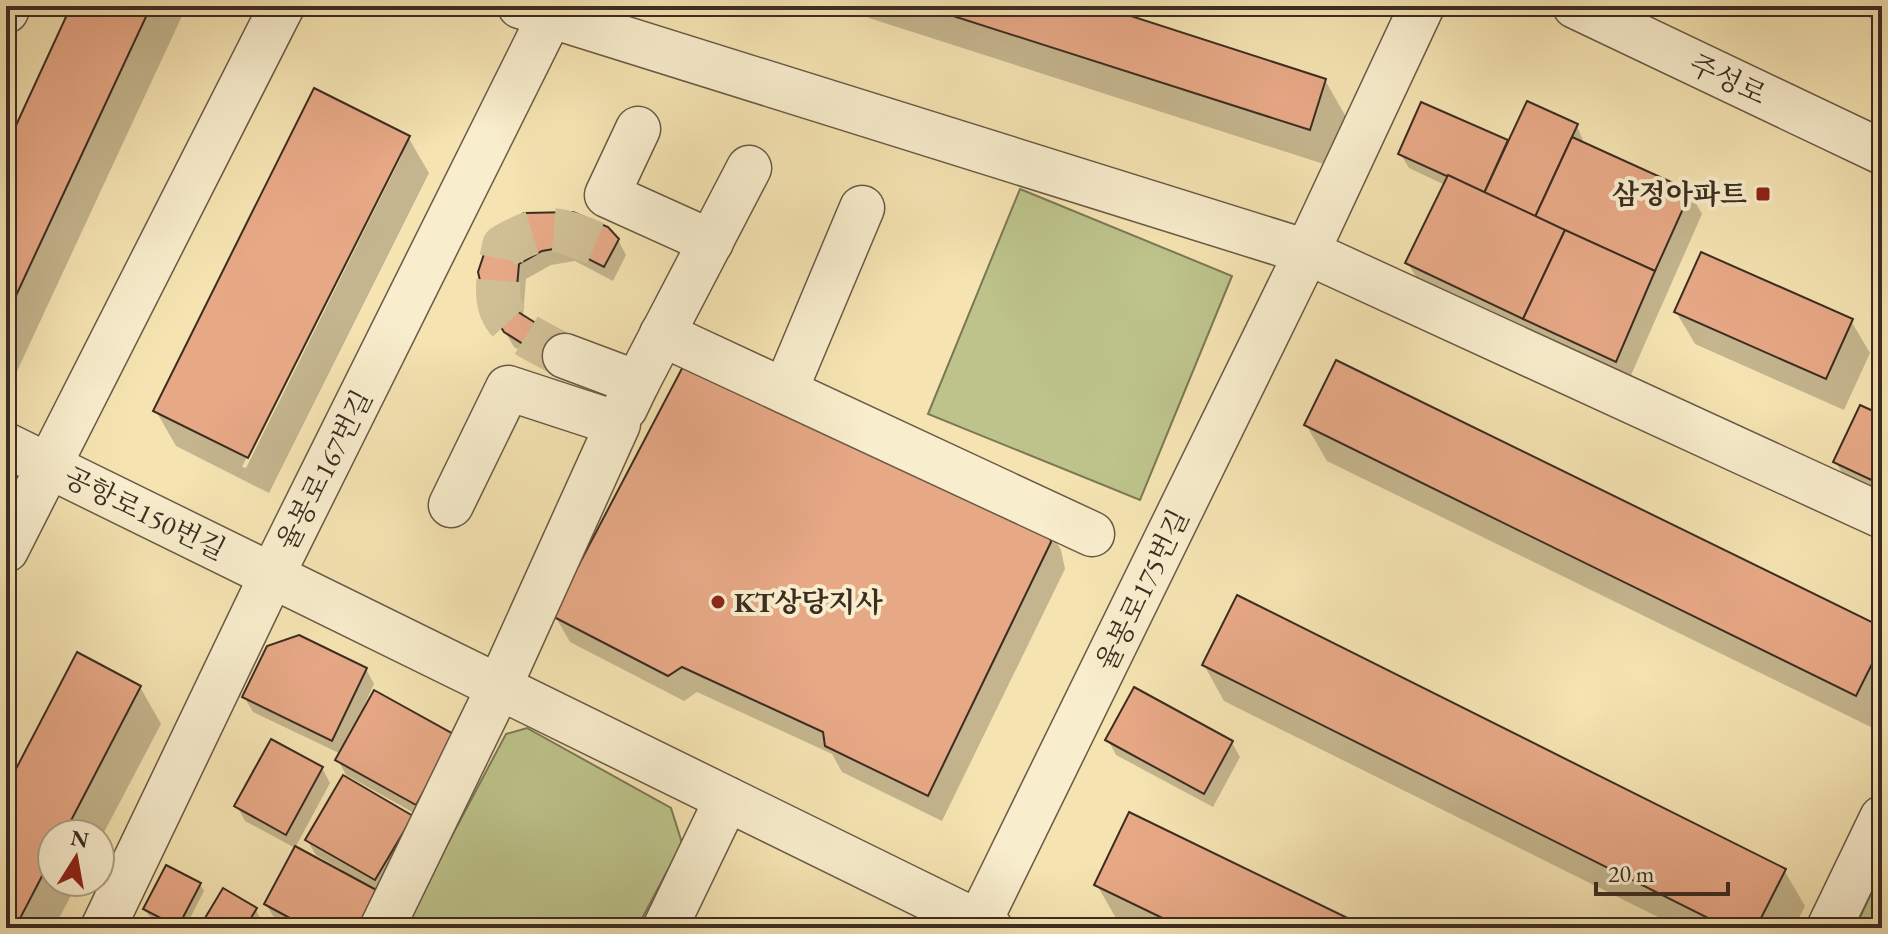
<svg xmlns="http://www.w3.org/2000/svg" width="1888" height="934" font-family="'EB Garamond','Noto Serif KR',serif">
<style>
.green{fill:#bdc38b;stroke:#7c7856;stroke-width:2}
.shadow{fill:#0003;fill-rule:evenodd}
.building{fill:#e7a886;stroke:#3b2d21;stroke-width:2}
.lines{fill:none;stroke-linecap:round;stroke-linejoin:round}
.minor-tunnel{stroke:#d0bf95;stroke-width:44;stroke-dasharray:44 22;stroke-linecap:butt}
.minor-casing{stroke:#6a5a45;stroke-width:47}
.minor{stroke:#f8edcd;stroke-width:44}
.poi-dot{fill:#8f2418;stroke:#f8edcd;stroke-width:3}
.labels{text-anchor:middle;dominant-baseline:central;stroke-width:8;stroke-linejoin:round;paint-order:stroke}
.street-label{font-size:28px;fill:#3b2d21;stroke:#f8edcd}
.poi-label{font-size:28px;font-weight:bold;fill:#3b2d21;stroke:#f8edcd;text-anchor:end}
</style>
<rect width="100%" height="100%" fill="#f5e3b2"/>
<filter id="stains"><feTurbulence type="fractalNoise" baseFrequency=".0025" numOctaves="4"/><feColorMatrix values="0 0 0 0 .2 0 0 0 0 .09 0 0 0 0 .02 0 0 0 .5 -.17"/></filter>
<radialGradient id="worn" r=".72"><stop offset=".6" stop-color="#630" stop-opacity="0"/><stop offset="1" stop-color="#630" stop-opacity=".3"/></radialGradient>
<g class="green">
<polygon points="1020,189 1232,276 1140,500 928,414"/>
<polygon points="527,728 671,808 682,843 637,928 403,928 506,734"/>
<polygon points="1882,870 1882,928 1855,928"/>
</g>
<g class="shadow">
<polygon points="74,6 177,6 182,16 6,395 6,151"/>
<polygon points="862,6 1093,6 1325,80 1346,117 1330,166 869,18"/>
<polygon points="1840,6 1852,6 1850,11"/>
<polygon points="1854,6 1882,6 1882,24 1858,12"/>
<polygon points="1422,104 1510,143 1577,126 1584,143 1690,193 1702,214 1628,382 1420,284 1408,263 1445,185 1409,168 1400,153"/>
<path d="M408,137L429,173L269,493L176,446L156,411ZM398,155H402L246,468L242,467Z"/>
<polygon points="492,237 618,240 626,255 613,281 575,261 551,265 526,279 523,317 561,376 514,347 487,301"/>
<polygon points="1676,312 1851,321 1870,353 1844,410 1695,344"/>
<polygon points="1882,418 1882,495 1844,476 1835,461"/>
<polygon points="1306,425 1882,629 1882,720 1877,730 1327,461"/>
<polygon points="1045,523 1061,550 1065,569 942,821 842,772 832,754 697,692 684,701 570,642 555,616"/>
<polygon points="1204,665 1784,870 1805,906 1794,928 1680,928 1224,701"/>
<polygon points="366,669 374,684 363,708 454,736 425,819 346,775 338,760 341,754 253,712 244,697"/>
<polygon points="140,687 161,724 100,840 100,834 52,834 52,882 78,882 54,928 6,928 6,792"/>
<polygon points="1108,740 1232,743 1240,757 1213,807 1116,755"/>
<polygon points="322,768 330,783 295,848 245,821 237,806"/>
<polygon points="411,817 383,894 376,889 387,909 377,928 292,928 275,919 266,904 342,870 316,855 307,840"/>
<polygon points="200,884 204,891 185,928 172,928 149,916 145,909"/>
<polygon points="1097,885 1363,928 1133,928 1117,920"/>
<polygon points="255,909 264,924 261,928 201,928"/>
</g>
<g class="building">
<polygon points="71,6 151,6 6,317 6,147"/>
<polygon points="922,6 1100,6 1326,79 1310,130"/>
<polygon points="314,88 410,136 248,458 153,411"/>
<polygon points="1527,101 1578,124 1535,217 1484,193"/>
<polygon points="1421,102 1508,140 1484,193 1398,154"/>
<polygon points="1572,137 1691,191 1655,271 1535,217"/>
<polygon points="1448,175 1565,230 1523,319 1405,263"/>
<polygon points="573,212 608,227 619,239 604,267 565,247 542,251 519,264 515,310 566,342 553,363 504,332 485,302 478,272 490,236 524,213"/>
<polygon points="1565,230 1655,271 1616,362 1523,319"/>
<polygon points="1701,252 1853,319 1826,379 1674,312"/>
<polygon points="688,357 1047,522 1051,542 928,796 825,746 823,732 682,667 668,676 552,616"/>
<polygon points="1336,360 1882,627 1882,644 1856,696 1304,425"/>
<polygon points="1860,405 1882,415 1882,485 1833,462"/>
<polygon points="1237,595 1786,869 1756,928 1728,928 1202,665"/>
<polygon points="299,635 367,668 332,741 242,697 267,646"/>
<polygon points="77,652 141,686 64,834 52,834 52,857 15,928 6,928 6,788"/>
<polygon points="1134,687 1233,741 1204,794 1105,740"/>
<polygon points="374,690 455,735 416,805 335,760"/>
<polygon points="271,739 323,767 286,835 234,806"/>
<polygon points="343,775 413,816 375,880 305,840"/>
<polygon points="1129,812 1368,928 1183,928 1094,885"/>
<polygon points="295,846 380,892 361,928 308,928 264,904"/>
<polygon points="166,865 201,883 178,927 143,909"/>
<polygon points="223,888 257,908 245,928 199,928"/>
</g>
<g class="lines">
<path class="minor-tunnel" d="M565,356C502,323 488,321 504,246C544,223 556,227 597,244"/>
<defs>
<g id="minor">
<polyline points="520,6 1307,252 1882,516"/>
<polyline points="1575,6 1882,152"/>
<polyline points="6,11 8,6"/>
<polyline points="638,129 607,195 711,242"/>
<polyline points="662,334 1092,534"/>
<polyline points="565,356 637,383 625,408"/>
<polyline points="637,383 749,168"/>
<polyline points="785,391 862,208"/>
<polyline points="6,445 990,928"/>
<polyline points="6,550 282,6"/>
<polyline points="103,928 272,575 555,6"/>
<polyline points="382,928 499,687 618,424 508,388 451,505"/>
<polyline points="665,928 727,799"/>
<polyline points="976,928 1307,252 1422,6"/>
<polyline points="1829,928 1882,818"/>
</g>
</defs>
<use href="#minor" class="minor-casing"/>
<use href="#minor" class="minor"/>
</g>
<g class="poi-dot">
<rect x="1755" y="186" width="16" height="16" rx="4"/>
<circle cx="718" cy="602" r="8"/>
</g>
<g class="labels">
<g class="street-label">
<text transform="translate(1728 79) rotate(25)">주성로</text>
<text transform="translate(324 470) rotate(-63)">율봉로167번길</text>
<text transform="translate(145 513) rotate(26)">공항로150번길</text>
<text transform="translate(1142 590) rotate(-64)">율봉로175번길</text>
</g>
<g class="poi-label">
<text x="1747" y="194">삼정아파트</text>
<text x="734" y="602" text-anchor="start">KT상당지사</text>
</g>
</g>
<rect width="1888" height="934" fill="none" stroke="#f5e3b2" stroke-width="32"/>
<rect x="8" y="8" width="1872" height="918" fill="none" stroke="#3b2d21" stroke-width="4"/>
<rect x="16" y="16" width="1856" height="902" fill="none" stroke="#3b2d21" stroke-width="2"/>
<g transform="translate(76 858) rotate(11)"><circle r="38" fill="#f8edcd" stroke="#aca088" stroke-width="2"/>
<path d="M0-6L14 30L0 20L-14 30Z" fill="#8f2418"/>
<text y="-12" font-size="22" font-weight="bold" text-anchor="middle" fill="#3b2d21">N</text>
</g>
<path d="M1596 882v12h132v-12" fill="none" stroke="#3b2d21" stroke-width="4"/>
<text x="1608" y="882" font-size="24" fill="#3b2d21" stroke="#f8edcd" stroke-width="6" paint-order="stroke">20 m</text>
<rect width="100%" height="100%" filter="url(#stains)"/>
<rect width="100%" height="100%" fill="url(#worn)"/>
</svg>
